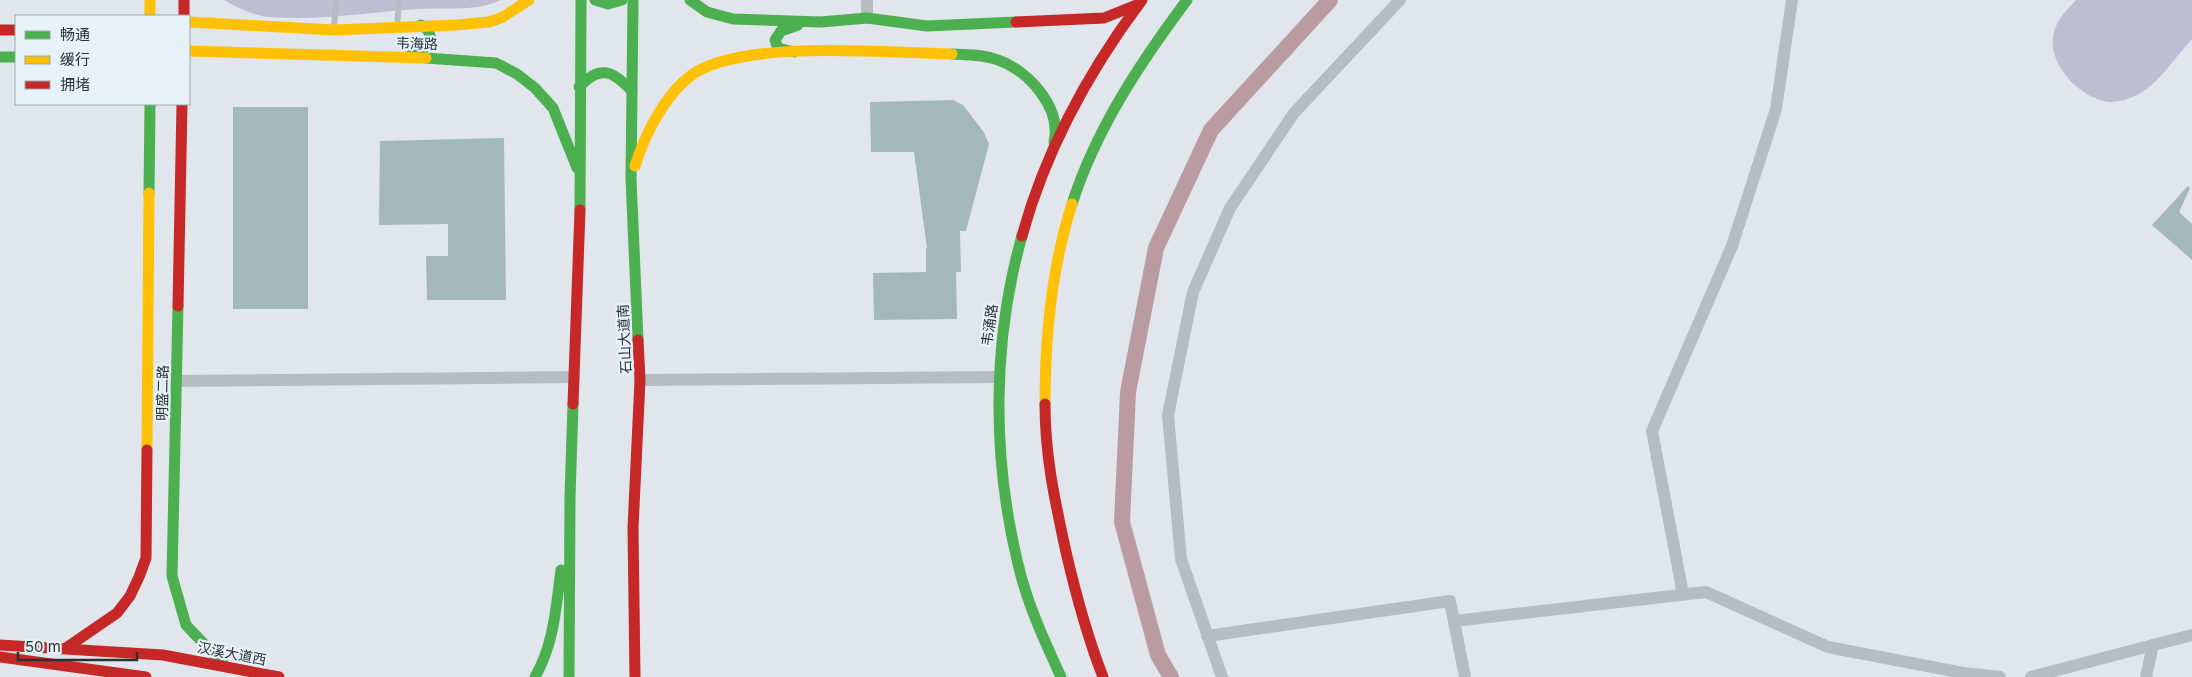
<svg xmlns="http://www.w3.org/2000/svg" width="2192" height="677" font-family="Inter,'Noto Sans SC',sans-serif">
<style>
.green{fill:#bebdd2}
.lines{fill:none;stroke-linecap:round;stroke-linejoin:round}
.canal{stroke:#ba9ca0;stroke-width:16}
.building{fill:#a2b8bd}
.lane{stroke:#b6bdc1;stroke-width:6}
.street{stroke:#b6bdc1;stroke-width:12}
.fast{stroke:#4caf50;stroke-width:11}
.slow{stroke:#ffc107;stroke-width:11}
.jam{stroke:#c62828;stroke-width:11}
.labels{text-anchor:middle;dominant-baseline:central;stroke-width:4.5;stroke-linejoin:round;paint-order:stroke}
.street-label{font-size:14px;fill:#283234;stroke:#e7f1f8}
</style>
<rect width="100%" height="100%" fill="#e0e6eb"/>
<g class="green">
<path d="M224,0H501C476,12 447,7 419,9C369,12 320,21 270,17C254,16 238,8 224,0Z"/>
<path d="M2076,0H2192V39C2177,55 2158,84 2139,94C2130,99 2119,102 2109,102C2077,98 2040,57 2057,24C2061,15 2070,7 2076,0Z"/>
</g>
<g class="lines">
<polyline class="canal" points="1171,677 1158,655 1122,522 1128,392 1156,248 1211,130 1330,0"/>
</g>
<g class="building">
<polygon points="953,100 963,105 983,131 989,144 966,231 960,231 961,272 956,272 957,319 874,320 873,273 926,272 926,248 927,248 914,152 871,152 870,102"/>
<rect x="233" y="107" width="75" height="202"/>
<polygon points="504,138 506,300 427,300 426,256 448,256 448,224 379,225 380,141"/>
<polygon points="2188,186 2190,188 2179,212 2192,224 2192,260 2152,225"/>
</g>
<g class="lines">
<g class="lane">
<polyline points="397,27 399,0"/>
<polyline points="334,29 336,0"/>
</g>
<g class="street">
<polyline points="867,0 867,18"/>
<polyline points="640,380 999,377"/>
<polyline points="177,381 574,377"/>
<polyline points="1683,594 1652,431 1732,246 1776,109 1792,0"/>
<polyline points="1454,621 1465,677"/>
<polyline points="1207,636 1450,601 1454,621 1706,592 1828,647 1963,673 2000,677"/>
<polyline points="1222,677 1181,559 1168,415 1193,292 1230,208 1294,113 1400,0"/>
<polyline points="2031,677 2153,645"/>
<polyline points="2146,677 2153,645 2192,635"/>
</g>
<g class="fast">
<polyline points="595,0 608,4 622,0"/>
<polyline points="633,0 631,179 638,340"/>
<polyline points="690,0 707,12 733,19 821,22 867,18 927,26 1016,22"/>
<polyline points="794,52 778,48 775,40 781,31 798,25"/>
<path d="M952,54C967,55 983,54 998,60C1029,71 1062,108 1054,142"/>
<polyline points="0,57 16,57"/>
<polyline points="408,57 425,47 431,39 428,30 421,25"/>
<polyline points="426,58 496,63 517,74 535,88 553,108 577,168"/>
<path d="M579,87C600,64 613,71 632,91"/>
<polyline points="149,193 150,104"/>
<path d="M1072,204C1096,129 1140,63 1187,0"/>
<polyline points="580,210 581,0"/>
<path d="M1022,236C992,342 992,457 1018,564C1027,603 1044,640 1061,677"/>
<polyline points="178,306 172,576 186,625 225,666"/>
<path d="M535,677C554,644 556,607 561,570"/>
<polyline points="569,677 570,497 573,404"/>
</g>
<g class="slow">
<polyline points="150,0 150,16"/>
<polyline points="189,22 334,30 456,25 489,22 503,17 529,0"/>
<polyline points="189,51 426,58"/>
<path d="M635,166C645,134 665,94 693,74C746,39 887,53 952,54"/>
<path d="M1045,404C1045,337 1051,269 1072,204"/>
<polyline points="147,450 149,193"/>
</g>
<g class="jam">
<polyline points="184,0 184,16"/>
<polyline points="1016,22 1104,18 1139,4"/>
<polyline points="0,30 16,30"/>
<path d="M1022,236C1046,149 1088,72 1142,0"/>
<polyline points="178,306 182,104"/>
<polyline points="573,404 580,210"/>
<path d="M1045,404C1045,457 1055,501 1066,552C1076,595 1087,636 1103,677"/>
<polyline points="0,645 163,655 279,677"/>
<polyline points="66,648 117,613 130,596 139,577 146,558 147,450"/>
<polyline points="0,657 146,677"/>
<polyline points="635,677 633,528 640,380 638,340"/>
</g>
</g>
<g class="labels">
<g class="street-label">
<text transform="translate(417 43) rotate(2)">韦海路</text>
<text transform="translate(989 325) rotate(-82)">韦涌路</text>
<text transform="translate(624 339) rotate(-93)">石山大道南</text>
<text transform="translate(162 393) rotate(-89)">明盛二路</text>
<text transform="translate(232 653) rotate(11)">汉溪大道西</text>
</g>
</g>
<rect x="15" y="15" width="175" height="90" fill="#e7f1f8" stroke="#9ba5aa"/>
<rect x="25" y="31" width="25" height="8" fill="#4caf50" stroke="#9ba5aa"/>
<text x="60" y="40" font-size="15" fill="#283234">畅通</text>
<rect x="25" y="56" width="25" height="8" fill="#ffc107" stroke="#9ba5aa"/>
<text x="60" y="65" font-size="15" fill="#283234">缓行</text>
<rect x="25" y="81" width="25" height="8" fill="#c62828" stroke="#9ba5aa"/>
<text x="60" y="90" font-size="15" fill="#283234">拥堵</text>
<path d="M18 652v8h119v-8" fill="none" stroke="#283234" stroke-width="2.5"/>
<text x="25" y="652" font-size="15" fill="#283234" stroke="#e7f1f8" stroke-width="4" paint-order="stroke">50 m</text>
</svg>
